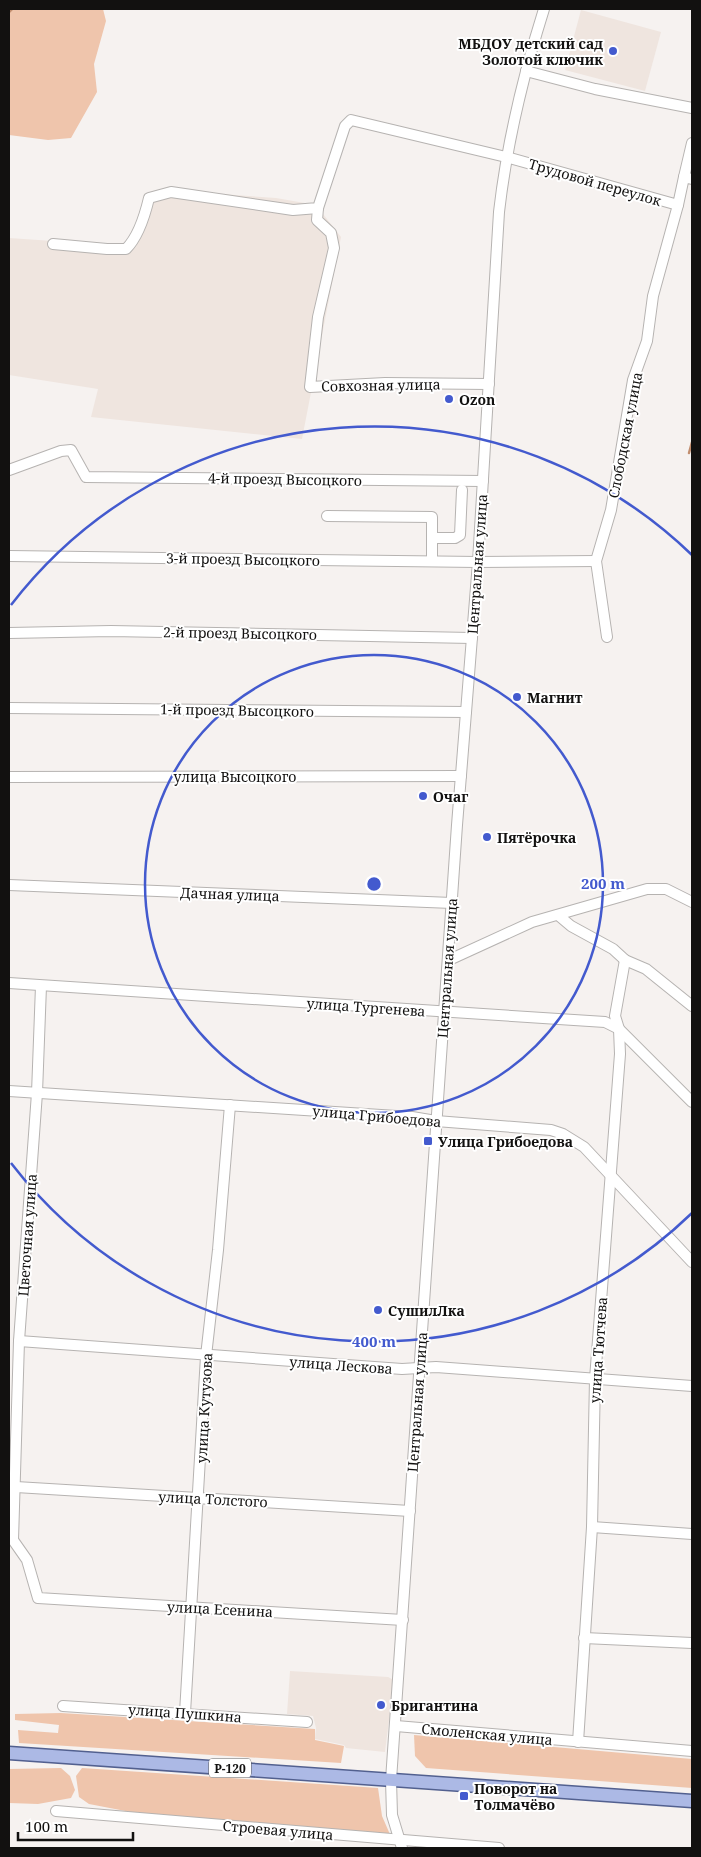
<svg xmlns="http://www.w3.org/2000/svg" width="701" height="1857" font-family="'Noto Serif',serif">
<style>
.built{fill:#efe5df}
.green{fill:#efc5ac}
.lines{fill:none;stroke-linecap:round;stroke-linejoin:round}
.stream{stroke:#c18d6e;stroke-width:2.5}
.minor-casing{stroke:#b6b3b1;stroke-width:12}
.major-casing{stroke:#52608f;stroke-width:15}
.minor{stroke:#fff;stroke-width:10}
.major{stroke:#acb9e5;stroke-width:12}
.ring{fill:none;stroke:#435ace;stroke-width:2.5}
.poi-dot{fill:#435ace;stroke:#fff;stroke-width:2}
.labels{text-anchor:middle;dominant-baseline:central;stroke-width:4;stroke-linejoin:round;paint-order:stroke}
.shield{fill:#fff;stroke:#595858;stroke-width:1}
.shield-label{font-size:12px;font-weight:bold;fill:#121110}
.poi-label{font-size:14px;font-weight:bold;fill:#121110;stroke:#fff;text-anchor:start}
.street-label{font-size:14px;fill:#121110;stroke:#fff}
.centre{fill:#435ace;stroke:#fff;stroke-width:2.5}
.ring-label{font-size:15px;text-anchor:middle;font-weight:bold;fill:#435ace;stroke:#fff;stroke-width:4;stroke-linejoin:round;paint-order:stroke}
</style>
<rect width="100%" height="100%" fill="#f6f2f0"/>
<g class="built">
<polygon points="581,10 661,32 645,91 565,70"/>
<polygon points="165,190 276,198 316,205 341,237 302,439 91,417 98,389 9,375 9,238 126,246 149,198"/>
<polygon points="290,1671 388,1677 394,1680 385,1752 346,1748 344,1745 315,1739 316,1728 313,1716 287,1714"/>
</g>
<g class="green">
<polygon points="9,9 103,9 106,21 94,64 97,92 71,138 48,140 9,135"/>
<polygon points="61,1713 315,1729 315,1740 344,1746 341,1763 19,1743 18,1730 58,1733 59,1725 15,1720 15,1714"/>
<polygon points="414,1735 692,1759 692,1788 426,1768 415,1756"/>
<polygon points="61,1768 70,1776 75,1790 71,1798 38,1804 9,1803 9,1769"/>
<polygon points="82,1768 378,1788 382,1816 392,1839 167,1819 89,1804 79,1797 76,1776"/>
</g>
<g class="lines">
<g class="stream">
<polyline points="9,12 12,9"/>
<polyline points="689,453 692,442"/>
</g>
<defs>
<g id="minor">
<polyline points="526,71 595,89 692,108"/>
<polyline points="684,177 692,143"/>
<polyline points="318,208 317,220 331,233 334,248 318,317 310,387 385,383 489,384"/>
<path d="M53,244L107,249H126C139,236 145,215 149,198L171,192L293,210L318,208L345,126L351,120L506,157L678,205L684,177L692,179"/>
<polyline points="9,470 61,451 71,450 86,477 483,481"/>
<polyline points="327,516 432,517 432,561"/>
<polyline points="432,538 455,538 460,535 462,490"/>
<polyline points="9,556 478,562 596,561"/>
<polyline points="9,633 111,631 472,638"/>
<polyline points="607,637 596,561 611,510 633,380 647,341 653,296 678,205"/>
<polyline points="9,708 466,712"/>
<polyline points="9,777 461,776"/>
<polyline points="9,885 452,903"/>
<polyline points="558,915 571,926 613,949 625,960 646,969 692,1006"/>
<polyline points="449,960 532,922 647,889 666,889 692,902"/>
<polyline points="9,983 605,1022 619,1029 692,1102"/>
<polyline points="41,986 37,1093 19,1341 13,1540 27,1560 38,1598 403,1620"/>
<polyline points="9,1091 412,1117 436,1121 551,1130 563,1134 584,1147 692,1262"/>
<polyline points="19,1341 402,1369 436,1367 692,1386"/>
<polyline points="16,1487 410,1511"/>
<polyline points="592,1527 692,1534"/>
<polyline points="584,1638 692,1643"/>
<polyline points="63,1706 307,1722"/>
<polyline points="185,1713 206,1356 218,1250 230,1105"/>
<polyline points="396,1726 692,1751"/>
<polyline points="578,1742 592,1527 595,1379 620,1054 619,1029 615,1016 625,960"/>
<polyline points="56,1811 499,1848"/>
<path d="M402,1848L392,1815L391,1780L457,825L478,562L499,212C507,142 523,76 544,9"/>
</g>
<polyline id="major" points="9,1753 692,1801"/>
</defs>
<use href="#minor" class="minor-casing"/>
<use href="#major" class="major-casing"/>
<use href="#minor" class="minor"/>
<use href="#major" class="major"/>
</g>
<g class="ring">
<circle cx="374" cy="884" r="229"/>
<path d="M692 1213A458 458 0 0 1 11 1163M11 605A458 458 0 0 1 692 555"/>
</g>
<g class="poi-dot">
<circle cx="613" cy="51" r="5"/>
<circle cx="449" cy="399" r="5"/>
<circle cx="517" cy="697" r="5"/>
<circle cx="423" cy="796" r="5"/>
<circle cx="487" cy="837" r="5"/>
<rect x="423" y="1136" width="10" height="10" rx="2.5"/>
<circle cx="378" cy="1310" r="5"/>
<circle cx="381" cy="1705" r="5"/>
<rect x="459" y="1791" width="10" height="10" rx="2.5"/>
</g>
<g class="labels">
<rect class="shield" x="209" y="1758.5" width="42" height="19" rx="4"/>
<g class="shield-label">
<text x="230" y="1768">Р-120</text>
</g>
<g class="poi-label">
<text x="603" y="43" text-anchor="end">МБДОУ детский сад<tspan x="603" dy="16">Золотой ключик</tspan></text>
<text x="459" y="399">Ozon</text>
<text x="527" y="697">Магнит</text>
<text x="433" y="796">Очаг</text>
<text x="497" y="837">Пятёрочка</text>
<text x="438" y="1141">Улица Грибоедова</text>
<text x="388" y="1310">СушилЛка</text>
<text x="391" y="1705">Бригантина</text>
<text x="474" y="1788">Поворот на<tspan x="474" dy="16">Толмачёво</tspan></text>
</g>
<g class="street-label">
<text transform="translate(595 182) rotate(16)">Трудовой переулок</text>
<text transform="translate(381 385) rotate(-1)">Совхозная улица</text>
<text transform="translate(625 435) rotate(-79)">Слободская улица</text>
<text transform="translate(285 479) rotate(1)">4-й проезд Высоцкого</text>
<text transform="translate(243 559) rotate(1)">3-й проезд Высоцкого</text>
<text transform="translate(477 564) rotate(-86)">Центральная улица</text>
<text transform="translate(240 633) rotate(1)">2-й проезд Высоцкого</text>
<text transform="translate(237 710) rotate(1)">1-й проезд Высоцкого</text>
<text x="235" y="776">улица Высоцкого</text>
<text transform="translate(230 894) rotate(2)">Дачная улица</text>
<text transform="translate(447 968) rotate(-86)">Центральная улица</text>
<text transform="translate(366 1007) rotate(4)">улица Тургенева</text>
<text transform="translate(377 1116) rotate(5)">улица Грибоедова</text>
<text transform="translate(27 1235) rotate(-86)">Цветочная улица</text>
<text transform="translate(598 1350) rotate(-86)">улица Тютчева</text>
<text transform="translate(341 1365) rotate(4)">улица Лескова</text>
<text transform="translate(417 1402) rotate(-86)">Центральная улица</text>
<text transform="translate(204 1408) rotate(-87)">улица Кутузова</text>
<text transform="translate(213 1499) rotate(3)">улица Толстого</text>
<text transform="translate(220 1609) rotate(3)">улица Есенина</text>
<text transform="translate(185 1713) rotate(4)">улица Пушкина</text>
<text transform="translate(487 1734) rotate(5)">Смоленская улица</text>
<text transform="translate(278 1830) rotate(5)">Строевая улица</text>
</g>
</g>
<circle cx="374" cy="884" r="8" class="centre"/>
<g class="ring-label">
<text x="603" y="889">200 m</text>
<text x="374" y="1347">400 m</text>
</g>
<rect width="701" height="1857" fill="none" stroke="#121110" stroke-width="20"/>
<path d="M18 1832v8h115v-8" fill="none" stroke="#121110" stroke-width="2.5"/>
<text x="25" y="1832" font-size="15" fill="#121110" stroke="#ffffff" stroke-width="4" paint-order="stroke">100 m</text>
</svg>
